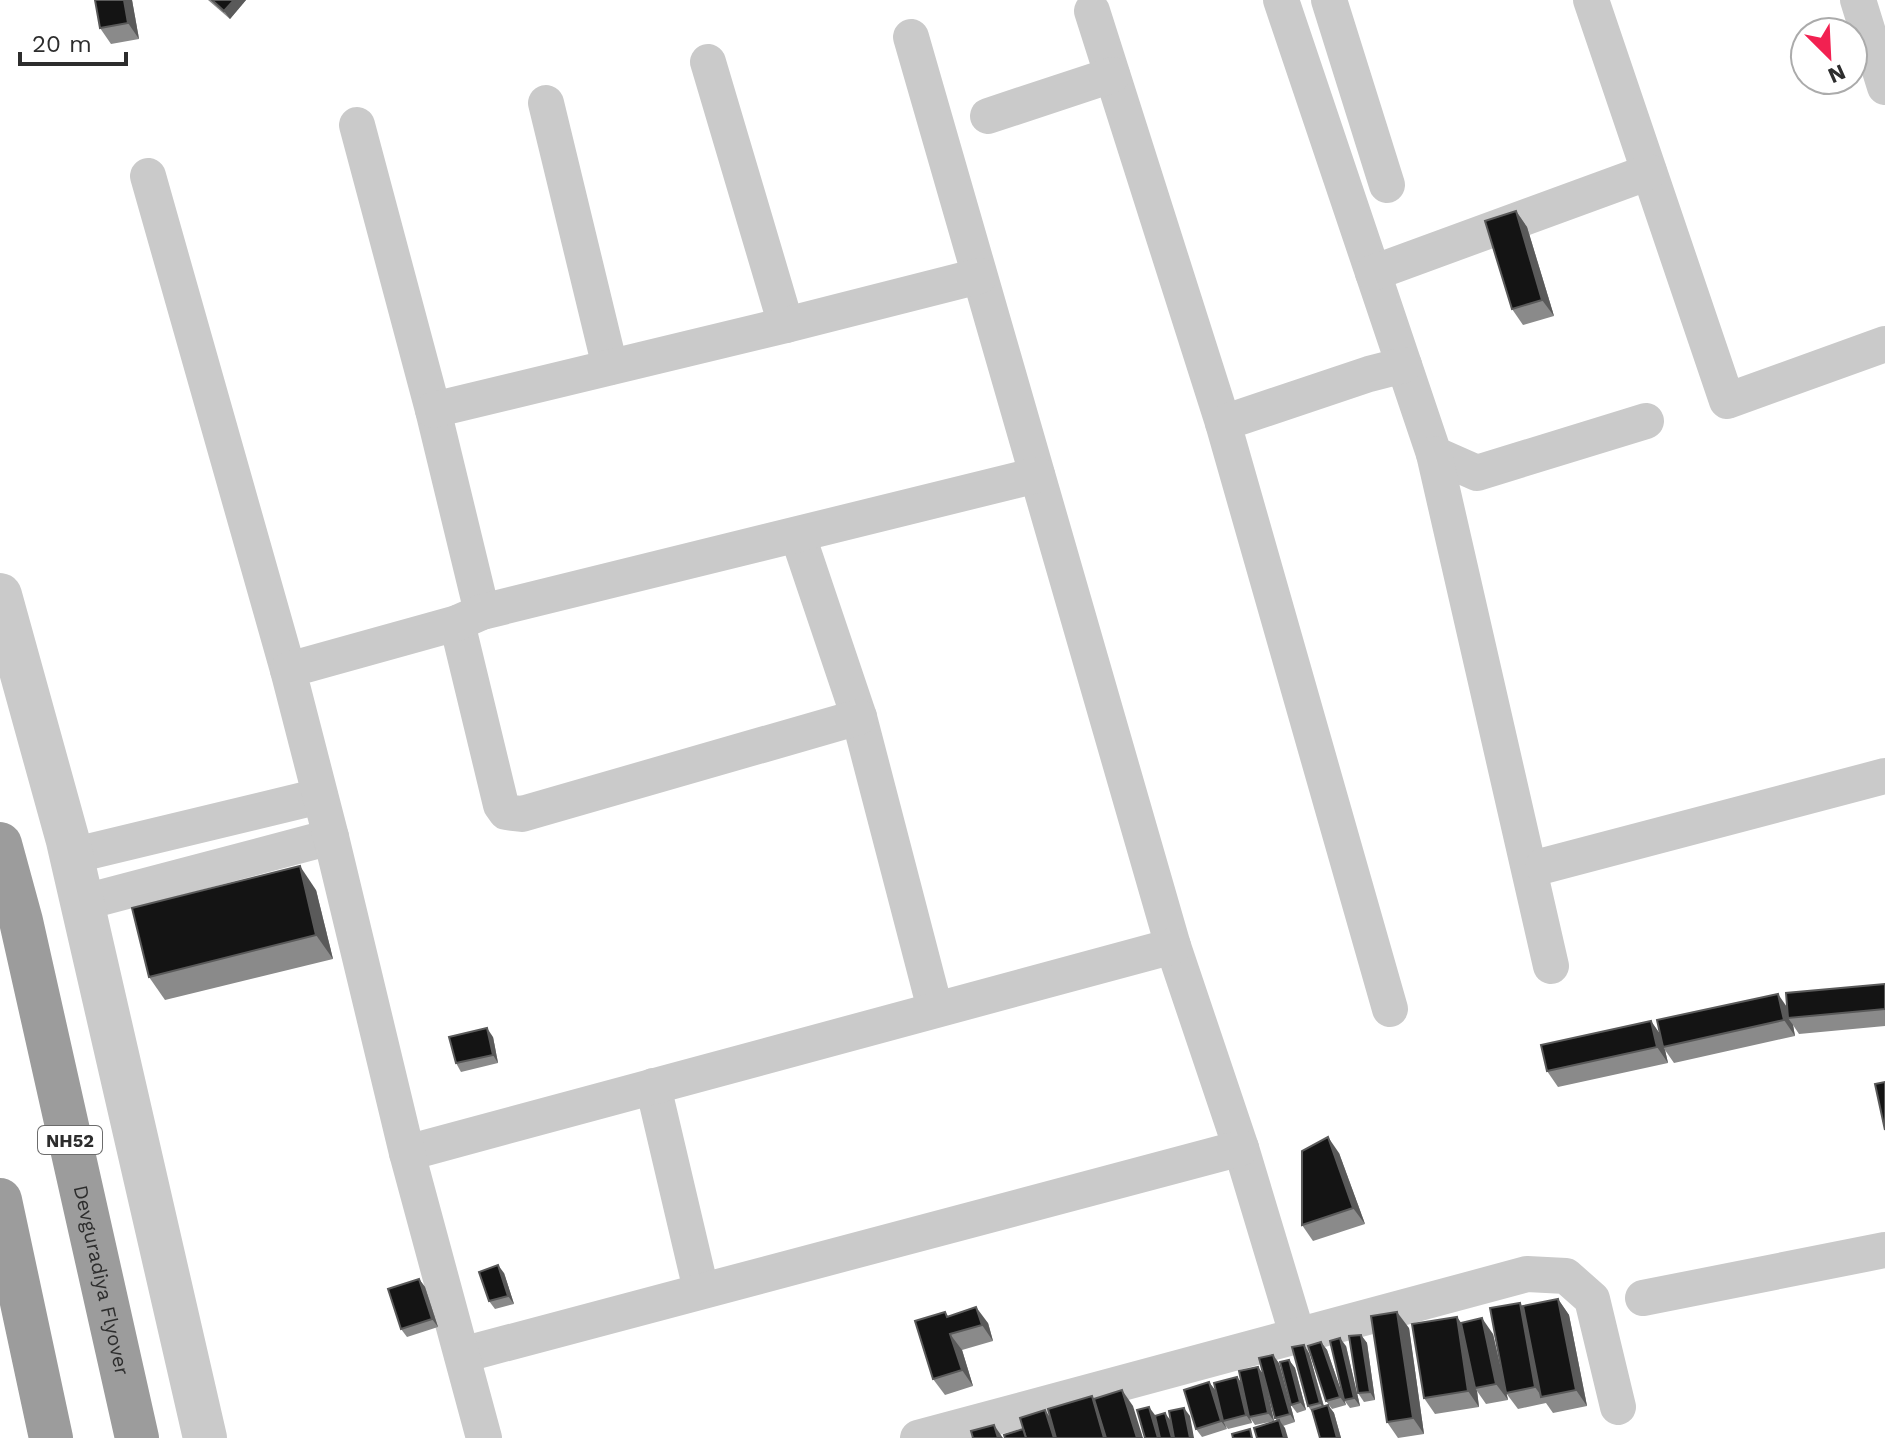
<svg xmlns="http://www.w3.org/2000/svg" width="1885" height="1438" font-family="'Work Sans',sans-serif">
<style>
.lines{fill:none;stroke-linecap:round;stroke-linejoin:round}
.minor{stroke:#cacaca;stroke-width:36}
.tertiary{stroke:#cacaca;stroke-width:44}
.trunk{stroke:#9c9c9c;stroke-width:44}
.wall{fill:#8a8a8a}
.shaded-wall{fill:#5a5a5a}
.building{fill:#141414;stroke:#5a5a5a;stroke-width:2}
.labels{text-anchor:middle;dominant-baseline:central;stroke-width:8;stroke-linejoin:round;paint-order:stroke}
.shield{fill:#fff;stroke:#6c6c6c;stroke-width:2}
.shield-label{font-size:18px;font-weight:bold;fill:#2d2d2d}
.street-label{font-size:20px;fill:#2d2d2d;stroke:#fff}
</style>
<rect width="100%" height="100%" fill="#fff"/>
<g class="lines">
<g class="minor">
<polyline points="1281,0 1434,454 1477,473 1646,421"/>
<polyline points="1329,0 1387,185"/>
<polyline points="1591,0 1727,401 1885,344"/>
<polyline points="1858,0 1885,87"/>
<polyline points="1092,11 1223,423"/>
<polyline points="911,37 1173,946 1241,1148 1297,1334"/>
<polyline points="708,62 786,325"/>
<polyline points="546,103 610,367"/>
<polyline points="988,116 1112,75"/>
<polyline points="357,125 433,410 482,612"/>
<polyline points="148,176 288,670"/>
<polyline points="1373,273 1649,172"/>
<polyline points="433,410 786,325 979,276"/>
<polyline points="1434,454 1551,966"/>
<polyline points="798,536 859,717 935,1009"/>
<polyline points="457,623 501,805 506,812 522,814 859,717"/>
<polyline points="71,856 320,796"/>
<polyline points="1543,866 1885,776"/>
<polyline points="81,903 331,837"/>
<polyline points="1390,1009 1223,423 1369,374 1404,365"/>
<polyline points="653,1086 701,1290"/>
<polyline points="407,1153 1173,946"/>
<polyline points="1643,1298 1885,1250"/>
<polyline points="462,1355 1241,1148"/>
<polyline points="484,1438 407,1153 331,837 288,670 457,623 482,612 1037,475"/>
<polyline points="918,1438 1527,1274 1566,1276 1592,1299 1618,1407"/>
</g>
<polyline class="tertiary" points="0,595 68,841 205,1438"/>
<g class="trunk">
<path id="s1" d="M0,844L21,921L137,1438"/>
<polyline points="0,1200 51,1438"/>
</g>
</g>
<g class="wall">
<polygon points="95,0 132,0 139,39 111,44 100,28"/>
<polygon points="208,0 246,0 230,19"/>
<polygon points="1516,211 1527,227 1554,316 1523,325 1512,309"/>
<polygon points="316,890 333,959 165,1000 149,977"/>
<polygon points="1885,984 1885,1026 1799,1034 1793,1025 1795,1036 1674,1063 1665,1050 1668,1063 1558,1087 1547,1071 1651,1021 1660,1034"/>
<polygon points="493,1037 498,1063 461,1072 456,1063"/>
<polygon points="1339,1153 1365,1224 1313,1241 1302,1225"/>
<polygon points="504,1273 514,1304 495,1309 489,1301"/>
<polygon points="419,1279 425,1287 438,1327 407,1337 401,1329"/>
<polygon points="1558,1299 1569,1315 1587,1406 1553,1413 1546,1403 1518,1409 1506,1393 1524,1309"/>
<polygon points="945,1312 948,1316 988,1323 993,1341 962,1350 973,1386 945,1395 933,1379"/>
<polygon points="1457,1317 1461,1323 1493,1334 1508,1400 1486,1404 1477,1391 1479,1407 1435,1414 1424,1398"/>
<polygon points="1409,1328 1424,1434 1398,1438 1387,1422"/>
<polygon points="1361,1335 1367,1343 1375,1400 1364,1402 1358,1393"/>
<polygon points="1321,1342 1327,1350 1346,1405 1332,1409 1326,1401"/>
<polygon points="1346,1346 1360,1406 1350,1408 1344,1400"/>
<polygon points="1309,1353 1324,1406 1328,1405 1334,1413 1341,1438 1320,1438 1312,1412 1308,1406"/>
<polygon points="1289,1360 1295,1368 1306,1410 1297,1413 1291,1405"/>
<polygon points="1279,1363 1295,1422 1283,1426 1285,1428 1277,1421 1275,1418 1264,1378 1274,1421 1255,1425 1251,1419 1252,1423 1228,1429 1225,1425 1227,1429 1202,1437 1196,1429 1209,1382 1215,1390 1237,1377 1242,1383 1258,1367 1263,1375"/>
</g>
<g class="shaded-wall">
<polygon points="124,0 132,0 139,39 128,23"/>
<polygon points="234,0 246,0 230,19 224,11"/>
<polygon points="1516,211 1527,227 1554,316 1542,300"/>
<polygon points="300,866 316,890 333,959 316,935"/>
<polygon points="1778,994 1789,1010 1788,1018 1793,1025 1795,1036 1784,1020"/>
<polygon points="1651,1021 1662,1037 1663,1047 1665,1050 1668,1063 1657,1047"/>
<polygon points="487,1028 493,1037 498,1063 493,1055"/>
<polygon points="1328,1137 1339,1153 1365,1224 1353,1208"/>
<polygon points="498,1265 504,1273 514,1304 508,1296"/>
<polygon points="419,1279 425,1287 438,1327 432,1319"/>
<polygon points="1558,1299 1569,1315 1587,1406 1576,1390"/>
<polygon points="1520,1303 1531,1319 1542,1397 1535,1387"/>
<polygon points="976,1307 988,1323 993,1341 982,1325"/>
<polygon points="1397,1312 1409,1328 1424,1434 1413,1418"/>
<polygon points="1457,1317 1468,1333 1475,1388 1477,1391 1479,1407 1468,1391"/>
<polygon points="1482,1318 1493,1334 1508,1400 1496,1384"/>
<polygon points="950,1334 962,1350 973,1386 962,1370"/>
<polygon points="1361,1335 1367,1343 1375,1400 1370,1392"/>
<polygon points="1340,1338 1346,1346 1360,1406 1354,1398"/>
<polygon points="1321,1342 1327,1350 1346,1405 1340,1397"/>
<polygon points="1304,1345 1309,1353 1325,1411 1320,1403"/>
<polygon points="1273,1355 1279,1363 1295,1422 1290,1414"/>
<polygon points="1289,1360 1295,1368 1306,1410 1300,1402"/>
<polygon points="1258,1367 1264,1375 1274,1421 1268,1413"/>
<polygon points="1237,1377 1243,1385 1249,1417 1252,1423 1246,1415"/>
<polygon points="1209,1382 1215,1390 1223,1421 1227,1429 1221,1421"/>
<polygon points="1122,1390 1133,1406 1143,1438 1137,1438"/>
<polygon points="1092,1396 1103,1412 1110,1438 1104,1438"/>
<polygon points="1328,1405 1334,1413 1341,1438 1337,1438"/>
<polygon points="1149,1407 1155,1415 1161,1438 1158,1438"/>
<polygon points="1184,1408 1190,1416 1194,1438 1190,1438"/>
<polygon points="1045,1410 1056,1426 1060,1438 1054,1438"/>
<polygon points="1165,1413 1171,1421 1175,1438 1172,1438"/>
<polygon points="1279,1420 1285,1428 1288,1438 1284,1438"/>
<polygon points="994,1425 1003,1438 998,1438"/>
</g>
<g class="building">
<polygon points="95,0 124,0 128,23 100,28"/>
<polygon points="212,0 234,0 224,11"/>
<polygon points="1516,211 1542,300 1512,309 1485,221"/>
<polygon points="300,866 316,935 149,977 132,908"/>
<polygon points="1885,984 1885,1009 1788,1018 1786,993"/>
<polygon points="1778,994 1784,1020 1663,1047 1657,1020"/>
<polygon points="1651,1021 1657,1047 1547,1071 1541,1045"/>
<polygon points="487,1028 493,1055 456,1063 449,1037"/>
<polygon points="1885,1082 1885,1130 1875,1084"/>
<polygon points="1328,1137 1353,1208 1302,1225 1302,1151"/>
<polygon points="498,1265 508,1296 489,1301 479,1272"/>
<polygon points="419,1279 432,1319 401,1329 388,1289"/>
<polygon points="1558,1299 1576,1390 1541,1397 1523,1306"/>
<polygon points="1520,1303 1535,1387 1506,1393 1490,1308"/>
<polygon points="976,1307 982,1325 950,1334 962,1370 933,1379 915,1321 945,1312 947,1317"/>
<polygon points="1397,1312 1413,1418 1387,1422 1371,1316"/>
<polygon points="1457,1317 1468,1391 1424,1398 1412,1324"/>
<polygon points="1482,1318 1496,1384 1475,1388 1461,1323"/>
<polygon points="1361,1335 1370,1392 1358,1393 1349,1336"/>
<polygon points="1340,1338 1354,1398 1344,1400 1330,1341"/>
<polygon points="1321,1342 1340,1397 1326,1401 1308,1346"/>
<polygon points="1304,1345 1320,1403 1308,1406 1292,1347"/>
<polygon points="1273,1355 1290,1414 1275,1418 1259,1358"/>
<polygon points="1289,1360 1300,1402 1291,1405 1280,1362"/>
<polygon points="1258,1367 1268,1413 1249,1417 1239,1371"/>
<polygon points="1237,1377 1246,1415 1223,1421 1214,1383"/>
<polygon points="1209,1382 1221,1421 1196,1429 1184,1390"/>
<polygon points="1122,1390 1137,1438 1106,1438 1094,1399"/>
<polygon points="1092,1396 1104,1438 1056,1438 1048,1409"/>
<polygon points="1328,1405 1337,1438 1320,1438 1312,1410"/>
<polygon points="1149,1407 1158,1438 1145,1438 1137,1410"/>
<polygon points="1184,1408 1190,1438 1174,1438 1169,1411"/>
<polygon points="1045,1410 1054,1438 1026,1438 1020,1418"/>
<polygon points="1165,1413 1172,1438 1160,1438 1155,1416"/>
<polygon points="1279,1420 1284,1438 1257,1438 1254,1428"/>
<polygon points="994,1425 998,1438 973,1438 971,1431"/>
<polygon points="1023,1429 1026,1438 1005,1438 1004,1435"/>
<polygon points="1250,1429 1252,1438 1233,1438 1232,1434"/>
</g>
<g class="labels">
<rect class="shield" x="38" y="1126" width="64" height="28" rx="6"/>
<g class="shield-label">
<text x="70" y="1140">NH52</text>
</g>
<g class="street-label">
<text stroke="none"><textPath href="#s1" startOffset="448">Devguradiya Flyover</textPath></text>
</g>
</g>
<g transform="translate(1829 56) rotate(156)"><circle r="38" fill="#ffffff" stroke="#ababab" stroke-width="2"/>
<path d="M0-6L14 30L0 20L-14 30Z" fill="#f22151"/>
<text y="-12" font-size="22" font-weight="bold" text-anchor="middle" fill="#2d2d2d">N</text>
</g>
<path d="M20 52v12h106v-12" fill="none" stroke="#2d2d2d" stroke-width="4"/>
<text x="32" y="52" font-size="24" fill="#2d2d2d" stroke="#ffffff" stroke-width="6" paint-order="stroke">20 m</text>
</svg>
